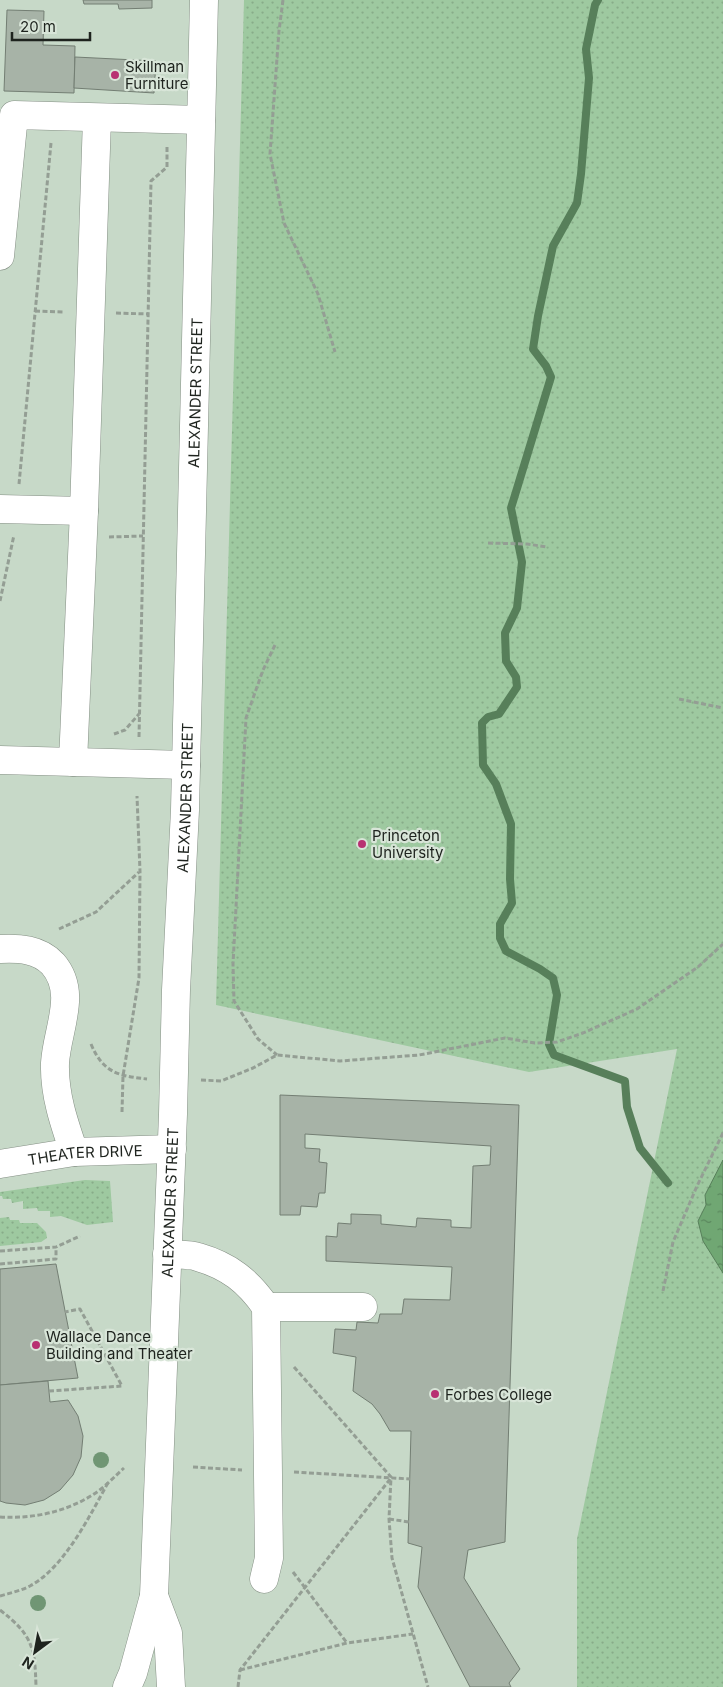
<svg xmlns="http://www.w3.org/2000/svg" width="723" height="1687" font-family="Inter,sans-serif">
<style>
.built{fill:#c7d9c8}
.grass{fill:url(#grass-dots)}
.water{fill:url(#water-ripples);stroke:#577f5a}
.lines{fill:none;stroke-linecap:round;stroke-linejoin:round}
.stream{stroke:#577f5a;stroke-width:8}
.building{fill:#a7b3a7;stroke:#737e73}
.minor-casing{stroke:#848f84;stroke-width:29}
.major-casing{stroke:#848f84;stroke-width:29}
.path{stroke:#949e94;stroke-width:3;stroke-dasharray:5 2.5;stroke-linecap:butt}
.minor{stroke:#fff;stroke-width:28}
.major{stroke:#fff;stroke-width:28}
.tree{fill:#709674}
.poi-dot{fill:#b83172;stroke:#d8e5d8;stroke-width:2}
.labels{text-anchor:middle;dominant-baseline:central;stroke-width:4.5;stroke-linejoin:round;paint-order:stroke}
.poi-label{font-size:15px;fill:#1e231e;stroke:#d8e5d8;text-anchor:start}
.street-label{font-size:15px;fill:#1e231e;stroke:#d8e5d8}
</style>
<defs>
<pattern id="grass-dots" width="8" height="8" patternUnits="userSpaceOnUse" patternTransform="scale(1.25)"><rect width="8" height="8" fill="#9ec9a0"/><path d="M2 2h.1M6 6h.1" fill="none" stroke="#88ac89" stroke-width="1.8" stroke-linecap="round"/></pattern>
<pattern id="water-ripples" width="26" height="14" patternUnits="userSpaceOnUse" patternTransform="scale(1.25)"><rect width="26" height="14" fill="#70a773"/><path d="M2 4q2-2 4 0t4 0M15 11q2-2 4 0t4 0" fill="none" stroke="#5b885e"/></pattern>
</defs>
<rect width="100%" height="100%" fill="#d8e5d8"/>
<rect class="built" x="0" y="0" width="723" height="1687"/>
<g class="grass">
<polygon points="244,0 723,0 723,1687 577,1687 577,1539 677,1049 529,1072 216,1005"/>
<polygon points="85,1180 110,1181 113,1222 87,1225 61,1216 50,1217 50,1211 38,1211 37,1208 23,1209 23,1201 12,1203 11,1199 3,1199 2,1196 0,1196 0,1192"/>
<polygon points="9,1217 10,1220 19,1220 20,1223 37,1223 46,1232 47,1238 41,1242 0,1246 0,1218"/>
</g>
<polygon class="water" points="723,1160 723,1273 703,1241 698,1221 706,1205 705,1195"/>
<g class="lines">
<polyline class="stream" points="598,0 595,5 586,49 589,78 581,174 577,203 553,246 538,316 533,349 546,366 551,377 511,508 522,562 517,608 505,633 506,661 516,677 517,687 499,714 488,717 482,723 483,765 496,784 511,824 510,879 512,903 500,924 500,938 506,951 540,969 553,978 557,995 549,1044 554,1055 625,1081 627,1107 640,1148 668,1183"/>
</g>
<g class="building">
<polygon points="83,0 152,0 152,8 119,9 118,4 84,4"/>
<polygon points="7,10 44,11 43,45 75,46 74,93 4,91"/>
<polygon points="75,57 156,61 154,93 74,88"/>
<polygon points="280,1095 519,1105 505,1542 468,1550 464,1578 520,1669 509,1683 511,1687 470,1687 418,1587 422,1547 408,1543 411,1431 390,1431 380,1414 372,1404 353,1391 356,1357 333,1353 335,1329 356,1330 357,1322 378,1323 380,1314 402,1314 404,1299 450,1300 452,1267 326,1261 326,1236 337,1237 338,1223 351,1224 351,1214 381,1215 381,1224 416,1227 417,1218 451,1220 451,1227 471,1228 473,1166 490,1165 491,1146 305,1134 305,1148 320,1149 319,1162 327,1163 325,1193 319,1193 317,1207 301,1206 300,1215 280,1215"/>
<polygon points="56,1264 78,1378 0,1385 0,1269"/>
<polygon points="48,1381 50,1402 68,1400 78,1416 83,1436 81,1457 73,1475 60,1490 44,1500 25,1505 6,1503 0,1501 0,1385"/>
</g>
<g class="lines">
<defs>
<g id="minor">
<polyline points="0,256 14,115 201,120"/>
<polyline points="0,509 84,511"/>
<polyline points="0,760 186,765"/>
<polyline points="73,762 84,511 97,118"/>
<path d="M0,949C19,948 39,949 53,964C78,993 57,1029 55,1063C54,1094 64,1123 74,1152"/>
<path id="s1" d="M0,1164L74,1152L172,1149"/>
<path d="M167,1254C177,1255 189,1254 198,1257C229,1266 248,1281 266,1307L269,1558L264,1579"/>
<polyline points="266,1307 363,1307"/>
</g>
<g id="major">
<polyline points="154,1596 168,1633 171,1687"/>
<path id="s2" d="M127,1687L133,1673L154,1596L173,1114L176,990L185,810L204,0"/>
</g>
</defs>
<use href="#minor" class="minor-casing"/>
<use href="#major" class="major-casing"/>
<g class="path">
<polyline points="283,0 279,31 270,154 284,223 318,294 335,352"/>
<polyline points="35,311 64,312"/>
<polyline points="116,313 148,314"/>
<polyline points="19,484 51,143"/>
<polyline points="109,537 143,536"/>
<polyline points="488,543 527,544 547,547"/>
<polyline points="0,601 14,535"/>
<polyline points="275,645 263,670 246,718 233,964 234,1001 258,1039 277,1055"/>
<polyline points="679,699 723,708"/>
<polyline points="114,734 125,730 139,714"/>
<polyline points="139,737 151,181 167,167 167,147"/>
<polyline points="59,929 96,912 139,872"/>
<path d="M91,1044C103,1073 119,1076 147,1079"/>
<polyline points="201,1080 221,1081 253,1068 277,1055 340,1061 419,1055 505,1038 535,1043 557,1042 583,1033 637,1009 698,967 723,944"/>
<polyline points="122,1112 123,1076 139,978 140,871 137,796"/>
<polyline points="0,1251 56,1247 80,1236"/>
<polyline points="0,1264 56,1259 56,1247"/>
<polyline points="663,1291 673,1242 697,1186 723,1133"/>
<polyline points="294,1367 391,1477 389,1519 392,1558 428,1687"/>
<polyline points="49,1391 122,1386 80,1309 65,1312"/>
<polyline points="193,1467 242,1470"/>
<polyline points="294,1472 410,1479"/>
<path d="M0,1517C33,1519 66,1512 94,1494C105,1487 114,1477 124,1468"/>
<polyline points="389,1519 409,1522"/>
<polyline points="293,1572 347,1643"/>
<path d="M0,1596C10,1593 20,1591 30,1586C65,1567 90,1515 109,1481"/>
<path d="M0,1610C32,1635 35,1646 36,1687"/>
<polyline points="240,1670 347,1643 413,1634"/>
<polyline points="238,1687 240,1670 391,1478"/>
</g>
<use href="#minor" class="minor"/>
<use href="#major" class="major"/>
</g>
<g class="tree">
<circle cx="101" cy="1460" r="8"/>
<circle cx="38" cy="1603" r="8"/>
</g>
<g class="poi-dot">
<circle cx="115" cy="75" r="5"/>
<circle cx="362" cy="844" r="5"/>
<circle cx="36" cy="1345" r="5"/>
<circle cx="435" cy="1394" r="5"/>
</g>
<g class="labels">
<g class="poi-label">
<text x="125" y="66">Skillman<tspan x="125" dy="17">Furniture</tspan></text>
<text x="372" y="835">Princeton<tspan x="372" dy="17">University</tspan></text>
<text x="46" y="1336">Wallace Dance<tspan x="46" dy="17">Building and Theater</tspan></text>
<text x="445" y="1394">Forbes College</text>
</g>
<g class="street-label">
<text stroke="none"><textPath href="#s2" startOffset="1299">ALEXANDER STREET</textPath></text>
<text stroke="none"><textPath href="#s2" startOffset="894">ALEXANDER STREET</textPath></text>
<text stroke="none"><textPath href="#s1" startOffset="86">THEATER DRIVE</textPath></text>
<text stroke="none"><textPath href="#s2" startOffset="489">ALEXANDER STREET</textPath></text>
</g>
</g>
<g transform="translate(35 1652) rotate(212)" stroke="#d8e5d8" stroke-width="4" paint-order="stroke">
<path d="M0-4L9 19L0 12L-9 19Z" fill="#1e231e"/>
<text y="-8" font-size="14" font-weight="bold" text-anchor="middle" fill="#1e231e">N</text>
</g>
<path d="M12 32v8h78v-8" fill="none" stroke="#1e231e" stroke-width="2.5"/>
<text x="20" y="32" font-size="15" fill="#1e231e" stroke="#d8e5d8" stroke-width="4" paint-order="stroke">20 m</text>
</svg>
